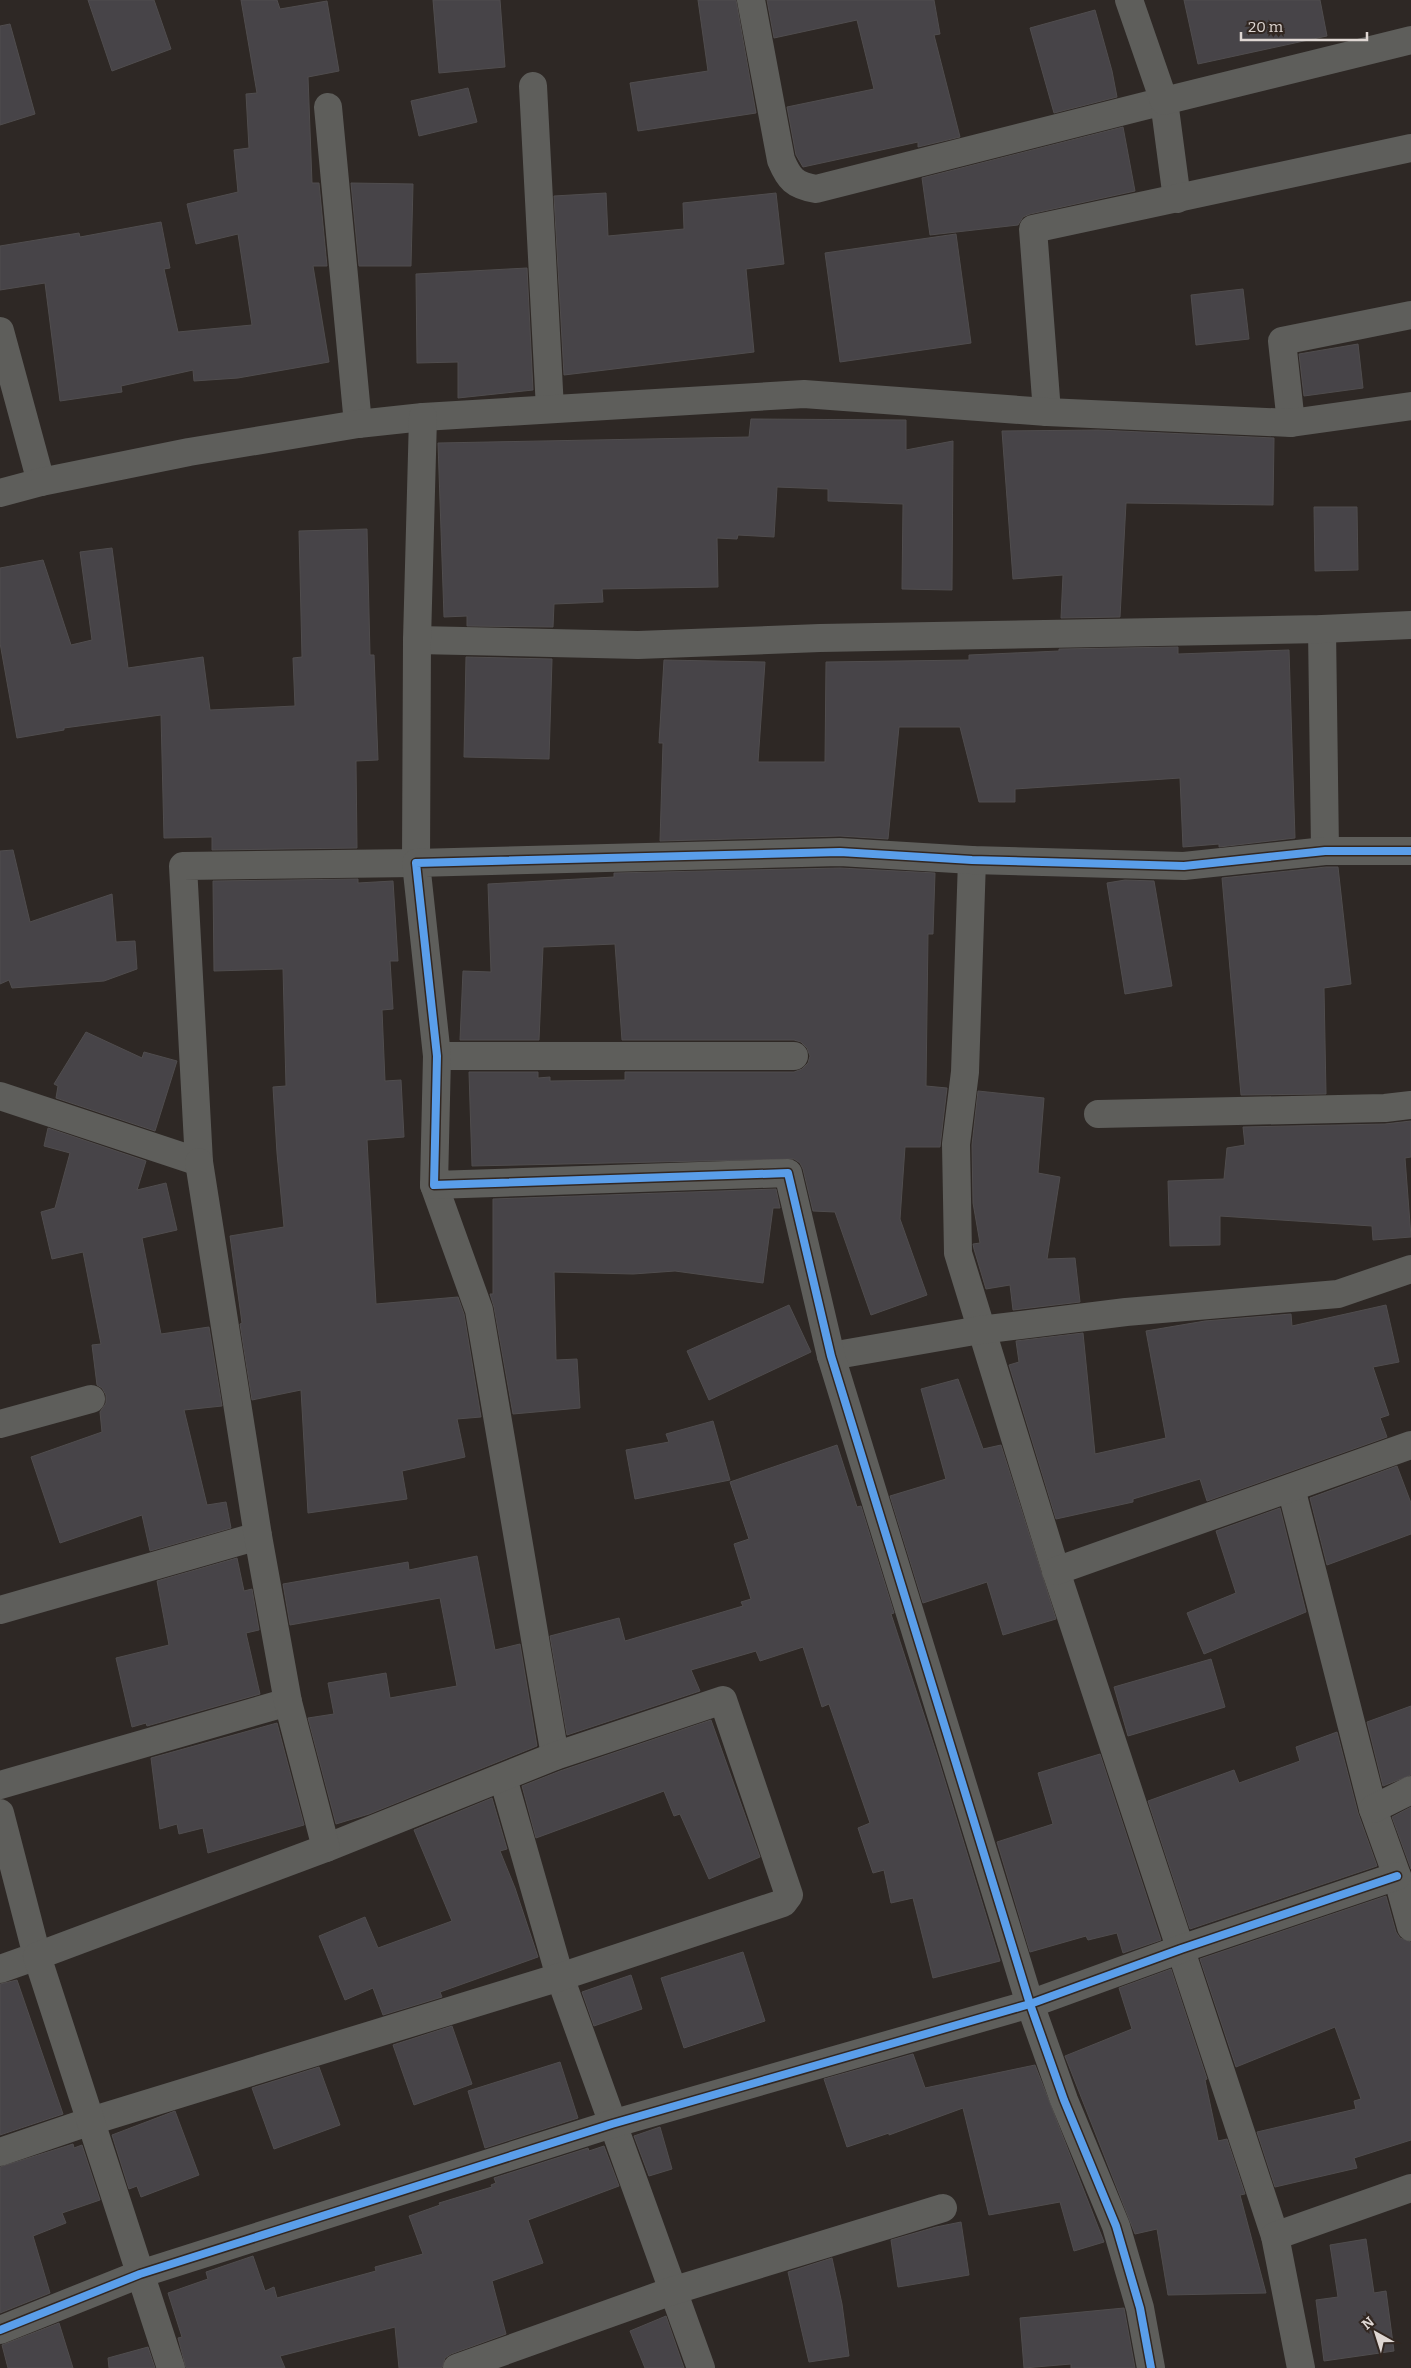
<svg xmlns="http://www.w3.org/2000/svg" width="1411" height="2368" font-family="Bitter,serif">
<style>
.building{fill:#474448;stroke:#504d4e}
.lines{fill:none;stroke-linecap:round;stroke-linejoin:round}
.minor{stroke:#5e5e5b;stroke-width:28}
.cycleway-casing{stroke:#322721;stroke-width:11}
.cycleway{stroke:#5a9eea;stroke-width:8}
</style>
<rect width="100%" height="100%" fill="#2e2825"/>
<g class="building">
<polygon points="88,0 154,0 171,49 112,71"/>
<polygon points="241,0 277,0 280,9 327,1 339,71 308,77 312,183 319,183 327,266 313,266 329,362 238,378 194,381 193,370 121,386 122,392 60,401 45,283 0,290 0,246 79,233 80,237 161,222 170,268 164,269 178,332 252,325 238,234 196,244 187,204 238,192 234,150 249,148 246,94 257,93"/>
<polygon points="433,0 500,0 505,67 439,73"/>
<polygon points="698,0 736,0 756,113 638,131 630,83 708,71"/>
<polygon points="767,0 934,0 940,34 934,35 960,137 918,147 918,142 803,167 796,155 787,107 874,89 857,20 774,38"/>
<polygon points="1184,0 1320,0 1327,36 1198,64"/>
<polygon points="1095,10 1112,71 1117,97 1054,113 1030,28"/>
<polygon points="10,24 35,114 0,125 0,26"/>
<polygon points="468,88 477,122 419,136 411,101"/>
<polygon points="1123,127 1135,191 1030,214 1023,217 1018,225 930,235 922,178"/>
<polygon points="351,183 413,184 411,266 359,266"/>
<polygon points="606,193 608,236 684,229 683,203 776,193 784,264 746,269 754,352 564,375 554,196"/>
<polygon points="956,234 971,343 840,362 825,253"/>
<polygon points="527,268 533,390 458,398 458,362 417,363 416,274"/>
<polygon points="1243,289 1249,339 1196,345 1191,295"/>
<polygon points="1358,344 1363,388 1304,396 1299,354"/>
<polygon points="751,419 906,420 906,450 953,441 952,590 902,589 903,504 828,501 828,489 777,487 774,537 738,535 737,539 717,538 718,587 602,589 603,602 554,604 553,627 467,626 467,616 444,617 438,443 749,437"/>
<polygon points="1098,430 1274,438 1273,505 1126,503 1120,617 1061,618 1063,575 1013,579 1002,431"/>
<polygon points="1314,507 1357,507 1358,570 1315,571"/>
<polygon points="367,529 370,655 374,655 378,760 356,761 357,848 212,850 212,837 164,838 161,715 64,728 64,730 17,738 0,643 0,568 43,560 71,645 92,640 80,552 112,548 128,668 203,657 210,710 295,706 293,658 302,657 299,531"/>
<polygon points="1178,647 1178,654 1289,650 1295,838 1219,847 1219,844 1183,847 1180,778 1015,789 1015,802 979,802 960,727 899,727 888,839 840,836 660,841 663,743 659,743 664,660 765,662 758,762 825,762 826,662 969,660 969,655 1059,651 1059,649"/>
<polygon points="466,657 552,659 549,759 464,757"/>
<polygon points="13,850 30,922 112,894 116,942 135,941 137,969 104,981 12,988 9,980 0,984 0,851"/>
<polygon points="1326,867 1338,867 1351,984 1324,988 1326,1094 1241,1095 1222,878"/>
<polygon points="840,868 935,873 933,934 928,934 926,1086 947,1088 940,1147 905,1147 900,1219 927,1295 871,1315 835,1212 813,1211 803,1169 800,1163 794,1159 472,1166 469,1072 538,1072 538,1078 550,1077 550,1081 625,1080 625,1072 794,1072 802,1069 808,1063 810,1056 807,1048 801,1042 794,1040 622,1040 615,944 543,947 539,1040 460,1040 463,971 491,972 488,884 614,877 614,873"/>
<polygon points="358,879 358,883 393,881 398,961 390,961 393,1009 382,1010 385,1081 401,1080 404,1137 367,1140 376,1304 458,1297 464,1314 481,1417 457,1419 465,1457 402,1471 407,1499 308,1513 301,1390 252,1400 240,1324 242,1323 230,1236 284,1227 277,1153 273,1087 286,1086 283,969 214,971 213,881"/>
<polygon points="1125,880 1154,881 1172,986 1125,994 1107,883"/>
<polygon points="86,1032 142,1058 144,1052 177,1061 155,1131 56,1098 58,1086 54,1084"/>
<polygon points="978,1091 1044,1098 1038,1173 1060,1177 1047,1259 1075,1258 1080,1302 1013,1310 1010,1285 986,1289 974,1249 973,1244 980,1243 973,1203 972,1145"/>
<polygon points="1411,1121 1411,1157 1405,1158 1411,1237 1373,1240 1372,1226 1220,1216 1220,1245 1170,1246 1168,1181 1224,1179 1227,1148 1245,1145 1243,1127 1385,1124"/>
<polygon points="48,1128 146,1161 137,1190 166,1183 177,1230 142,1238 161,1334 209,1327 222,1406 184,1410 207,1505 226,1502 231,1528 150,1551 142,1515 60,1543 31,1457 102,1432 100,1412 106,1403 106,1395 102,1388 97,1385 92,1345 101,1344 83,1252 52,1259 41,1212 55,1208 70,1153 44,1146"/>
<polygon points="776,1189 780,1208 773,1208 763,1283 675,1271 633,1274 554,1272 556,1360 577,1359 580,1408 513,1414 494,1307 490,1294 493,1294 493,1199"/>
<polygon points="789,1305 811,1352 709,1400 687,1351"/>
<polygon points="1386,1305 1399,1362 1373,1367 1389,1415 1380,1418 1387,1437 1207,1501 1200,1479 1133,1499 1133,1502 1056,1519 1009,1365 1019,1362 1016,1341 1083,1333 1095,1454 1166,1438 1146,1331 1205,1321 1291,1314 1292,1326"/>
<polygon points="958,1379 983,1449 1001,1445 1056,1619 1003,1635 987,1582 923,1603 890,1496 946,1479 921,1389"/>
<polygon points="713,1421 730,1480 635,1499 626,1450 669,1442 666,1434"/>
<polygon points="837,1445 857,1507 861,1506 894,1613 891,1614 938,1758 1000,1961 933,1978 913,1898 891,1903 884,1870 873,1873 858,1828 870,1823 829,1704 822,1707 803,1647 760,1661 756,1651 691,1670 700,1691 567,1735 550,1636 619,1618 625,1641 743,1606 741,1602 751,1599 734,1544 749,1539 730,1482"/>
<polygon points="1397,1466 1411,1503 1411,1534 1327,1565 1310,1498"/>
<polygon points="1280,1508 1306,1612 1204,1654 1187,1613 1236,1593 1216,1531"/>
<polygon points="477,1556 495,1650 520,1644 537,1746 369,1814 336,1824 308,1718 334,1714 328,1683 386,1673 390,1698 457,1686 440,1598 290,1625 283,1584 408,1562 409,1570"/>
<polygon points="237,1558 244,1591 252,1589 259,1630 246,1633 260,1694 147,1726 146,1723 132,1727 116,1658 169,1645 157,1581"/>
<polygon points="1211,1659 1225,1707 1128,1736 1114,1687"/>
<polygon points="1411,1706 1411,1775 1383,1786 1367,1722"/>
<polygon points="711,1720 760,1857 709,1879 680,1814 674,1816 664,1791 536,1838 522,1786 560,1771"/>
<polygon points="277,1723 304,1825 208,1853 203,1828 179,1834 177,1824 160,1829 151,1758"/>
<polygon points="1337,1732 1358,1813 1377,1866 1190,1929 1148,1801 1234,1770 1239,1783 1300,1761 1296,1747"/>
<polygon points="1100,1754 1161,1940 1123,1953 1117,1933 1088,1940 1086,1936 1030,1952 997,1842 1053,1824 1038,1773"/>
<polygon points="492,1798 507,1849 500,1851 515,1888 538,1957 440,1992 442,1997 383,2015 373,1988 345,2000 319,1936 365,1917 378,1948 452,1921 414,1830"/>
<polygon points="1411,1807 1411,1869 1392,1817"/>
<polygon points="1386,1896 1396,1932 1400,1938 1411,1942 1411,2140 1354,2158 1357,2168 1275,2187 1257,2132 1356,2109 1354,2101 1361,2099 1335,2027 1236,2067 1200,1959"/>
<polygon points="743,1952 765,2021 684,2048 661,1978"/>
<polygon points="1171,1969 1207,2079 1205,2080 1218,2141 1227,2139 1245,2194 1240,2195 1266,2293 1168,2295 1157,2229 1135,2234 1065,2056 1132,2029 1119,1988"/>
<polygon points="631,1975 642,2009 594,2026 582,1992"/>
<polygon points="17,1980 63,2114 0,2135 0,1984"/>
<polygon points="452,2026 472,2084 414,2105 393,2045"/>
<polygon points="913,2054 925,2088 1035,2065 1104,2242 1074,2251 1060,2202 989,2215 963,2108 889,2135 889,2133 847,2147 824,2079"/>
<polygon points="560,2062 578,2118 485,2148 468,2091"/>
<polygon points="319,2067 340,2125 274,2149 252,2088"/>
<polygon points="175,2111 199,2175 141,2197 137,2186 129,2189 112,2135"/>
<polygon points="660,2127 672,2169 649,2176 634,2136"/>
<polygon points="73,2144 74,2148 82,2145 100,2200 62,2213 66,2223 33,2236 50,2293 0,2313 0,2167"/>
<polygon points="604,2146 619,2186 528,2220 543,2263 492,2281 506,2334 451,2354 445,2358 442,2368 399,2368 395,2327 280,2356 285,2368 186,2368 178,2338 182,2337 168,2293 208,2279 206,2272 253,2256 265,2291 274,2287 277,2298 376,2271 375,2267 423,2254 409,2216 440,2205 439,2203 492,2187 491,2185 496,2183 494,2178 588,2148 589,2151"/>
<polygon points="961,2222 969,2275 898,2287 891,2240 936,2227"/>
<polygon points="1366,2239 1374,2293 1386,2291 1394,2351 1324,2361 1316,2300 1338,2297 1330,2245"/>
<polygon points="832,2258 842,2304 849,2356 809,2362 788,2272"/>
<polygon points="1124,2308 1135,2368 1071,2368 1071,2364 1024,2368 1020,2318"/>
<polygon points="666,2316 684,2368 645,2368 630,2331"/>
<polygon points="59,2323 73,2368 8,2368 2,2345"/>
<polygon points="148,2347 155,2368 109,2368 108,2358"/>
</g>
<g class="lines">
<g class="minor">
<path d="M751,0L781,160C789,179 794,185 816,189L1164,101L1177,199"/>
<polyline points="1129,0 1164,101 1411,40"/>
<polyline points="533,86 550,409"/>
<polyline points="328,107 358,424"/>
<polyline points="0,331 41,482"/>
<polyline points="1047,412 1033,229 1411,148"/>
<polyline points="1291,423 1282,341 1411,315"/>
<polyline points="0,493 41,482 189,452 358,424 423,417 804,394 1047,412 1291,423 1411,406"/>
<polyline points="1322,629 1325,851"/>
<polyline points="417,640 638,645 820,638 1322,629 1411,625"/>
<polyline points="972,860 965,1072 956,1144 958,1253 1056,1571 1275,2236"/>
<polyline points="437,1056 794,1056"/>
<polyline points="0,1096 199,1162 183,866 416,863 417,640 423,417"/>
<polyline points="1098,1114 1385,1108 1411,1105"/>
<polyline points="434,1185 479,1310 555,1756"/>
<polyline points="831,1356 980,1330 1126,1312 1338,1294 1411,1269"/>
<polyline points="0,1424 91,1399"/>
<polyline points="1291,1488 1373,1809 1397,1876 1411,1927"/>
<polyline points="1056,1571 1411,1445"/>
<polyline points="0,1610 258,1536"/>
<polyline points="503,1778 560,1977 701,2368"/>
<polyline points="0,1785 288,1702"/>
<polyline points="1373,1809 1411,1790"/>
<polyline points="0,1813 37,1956 0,1969"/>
<polyline points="0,2152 91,2121 560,1977 783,1903 789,1895 723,1700 555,1756 326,1848"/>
<polyline points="0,2330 140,2274 612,2124 1030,2004 1181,1949 1397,1876"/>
<polyline points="171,2368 37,1956 326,1848 288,1702 258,1536 199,1162"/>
<polyline points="457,2368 672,2291 943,2208"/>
<polyline points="1151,2368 1140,2308 1116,2226 1064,2100 1030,2004 831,1356 788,1173 434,1185 437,1056 416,863 840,852 972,860 1184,866 1325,851 1411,851"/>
<polyline points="1301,2368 1275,2236 1411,2188"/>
</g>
<defs>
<g id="cycleway">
<polyline points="0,2330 140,2274 612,2124 1030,2004 1181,1949 1397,1876"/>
<polyline points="1151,2368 1140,2308 1116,2226 1064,2100 1030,2004 831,1356 788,1173 434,1185 437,1056 416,863 840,852 972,860 1184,866 1325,851 1411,851"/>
</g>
</defs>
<use href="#cycleway" class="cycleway-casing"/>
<use href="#cycleway" class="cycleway"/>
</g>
<g transform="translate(1376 2333) rotate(321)" stroke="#322721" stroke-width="4" paint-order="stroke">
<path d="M0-4L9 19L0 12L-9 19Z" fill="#dfd7d3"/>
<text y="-8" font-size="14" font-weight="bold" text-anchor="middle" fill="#dfd7d3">N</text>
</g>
<path d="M1241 32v8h126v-8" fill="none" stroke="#dfd7d3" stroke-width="2.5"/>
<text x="1248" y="32" font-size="15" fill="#dfd7d3" stroke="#322721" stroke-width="4" paint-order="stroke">20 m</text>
</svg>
